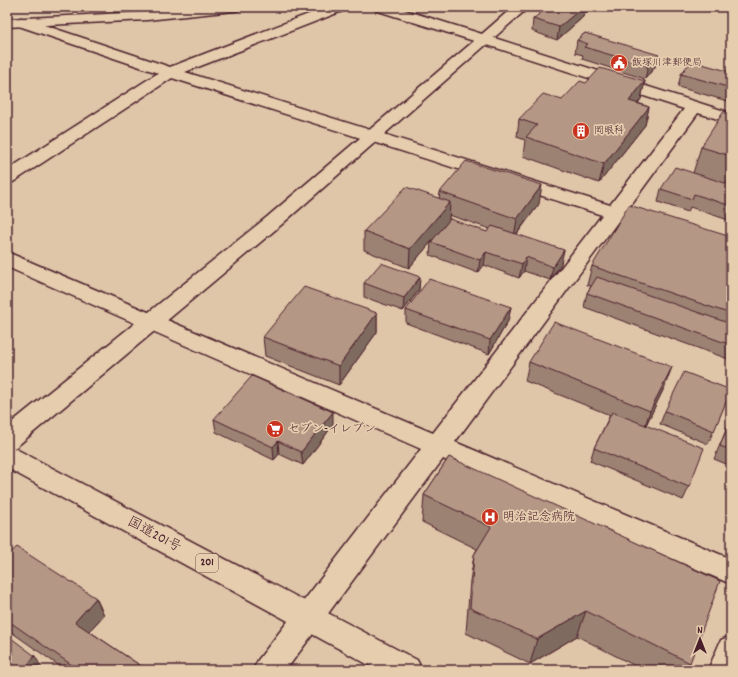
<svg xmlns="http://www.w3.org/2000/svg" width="738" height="677" font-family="Dekko,'Klee One',sans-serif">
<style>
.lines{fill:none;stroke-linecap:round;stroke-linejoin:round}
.street-casing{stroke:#4a1f2b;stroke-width:3}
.secondary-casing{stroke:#4a1f2b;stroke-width:3}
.highway-casing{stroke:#4a1f2b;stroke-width:3}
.street{fill:#e5cdae;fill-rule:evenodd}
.secondary{fill:#e5cdae;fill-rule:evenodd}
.highway{fill:#e5cdae;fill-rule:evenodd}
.wall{fill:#9c8273;stroke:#4a1f2b;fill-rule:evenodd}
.shaded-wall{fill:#7f6a5e;stroke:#4a1f2b}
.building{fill:#b59786;stroke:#4a1f2b}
.labels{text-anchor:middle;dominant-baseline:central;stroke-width:3.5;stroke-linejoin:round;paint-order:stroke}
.far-poi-label{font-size:10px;fill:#4a1f2b;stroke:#e5cdae;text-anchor:start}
.shield{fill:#e5cdae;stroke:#785352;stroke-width:1}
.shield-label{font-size:11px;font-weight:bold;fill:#4a1f2b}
.poi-label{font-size:12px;fill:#4a1f2b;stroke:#e5cdae;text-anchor:start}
.near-street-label{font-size:14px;fill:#4a1f2b;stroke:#e5cdae}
</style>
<rect width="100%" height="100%" fill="#dfc6a9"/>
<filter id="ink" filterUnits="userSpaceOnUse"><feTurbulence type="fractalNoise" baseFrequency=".025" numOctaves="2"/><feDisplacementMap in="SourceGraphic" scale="8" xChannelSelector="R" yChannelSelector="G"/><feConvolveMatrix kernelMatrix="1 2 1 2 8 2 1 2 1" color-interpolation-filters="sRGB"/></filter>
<g filter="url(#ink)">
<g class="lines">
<defs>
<g id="street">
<polygon points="327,7 347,7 345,10 185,72 610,205 684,109 478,42 475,39 478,36 483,34 488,36 731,113 731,123 698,113 627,210 658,220 661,224 658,228 651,230 619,220 455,442 731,559 731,584 443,459 286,670 253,670 258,660 421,449 7,267 7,252 433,433 602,215 172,78 13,182 7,183 7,170 158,73 16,25 14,22 16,19 21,18 26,19 170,67"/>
<polygon points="731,636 731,670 708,670 721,640"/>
</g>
<g id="secondary">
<polygon points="192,7 241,7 239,10 234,11 147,20 7,27 7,19 147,12"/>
<polygon points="373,7 395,7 482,34 513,7 529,7 281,225 16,447 7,450 7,426 267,217 474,41 375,10"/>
</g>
<polygon id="highway" points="7,446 16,449 417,660 422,670 378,670 7,468"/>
</defs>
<use href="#street" class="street-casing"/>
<use href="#secondary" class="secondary-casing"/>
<use href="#highway" class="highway-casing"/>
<use href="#street" class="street"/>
<use href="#secondary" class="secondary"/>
<use href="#highway" class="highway"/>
</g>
<g class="wall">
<polygon points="590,8 584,14 583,17 557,40 532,31 533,19"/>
<polygon points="585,33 655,67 645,79 582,59 583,55 575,53 577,40"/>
<polygon points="731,72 731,102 678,87 681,74"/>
<polygon points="645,81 641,99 638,103 649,107 645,125 599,183 523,156 525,140 517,137 519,119 562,100 586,83"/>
<polygon points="731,113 731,221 690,207 688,212 658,202 661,189 693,173 701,147"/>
<path d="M440,192L539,204L517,234L561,264L550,280L524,271L519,278L484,265L478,273L430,255L431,242L448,222L409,268L364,250V231L439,199ZM449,215L490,229L487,232L449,221Z"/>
<polygon points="731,237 731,360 584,307 587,293 591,286 587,285 592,266"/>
<polygon points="420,277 419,290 403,311 364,297 364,283"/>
<polygon points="511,307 508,321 489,354 406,323 406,310"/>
<polygon points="377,313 377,332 339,385 265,356 263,337"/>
<polygon points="529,362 665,386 646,425 689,487 683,500 590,461 594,448 610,415 525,381"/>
<polygon points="731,390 708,444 660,424 665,411"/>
<polygon points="731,418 731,466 714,459"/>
<polygon points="214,419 333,425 303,465 279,454 274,460 216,432"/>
<polygon points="449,457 690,663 686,670 643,670 577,636 530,664 466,633 470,581 474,555 477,549 422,522 424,495"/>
<polygon points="7,556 96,598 104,615 89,631 147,670 65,670 7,629"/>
</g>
<g class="shaded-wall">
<polygon points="583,7 590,7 590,8 584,14 583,17 557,40 559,27"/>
<polygon points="659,55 655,67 645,79 648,66"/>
<polygon points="645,81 641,99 625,119 629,101"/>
<polygon points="649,107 645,125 599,183 604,164"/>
<polygon points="542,185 539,204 514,237 517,219"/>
<polygon points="450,202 449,221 409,268 410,249"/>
<polygon points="564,250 561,264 550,280 553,267"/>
<polygon points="486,252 484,265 478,273 480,260"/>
<polygon points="526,257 524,271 519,278 522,264"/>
<polygon points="420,277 419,290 403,311 404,298"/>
<polygon points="511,307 508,321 489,354 490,340"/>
<polygon points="377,313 377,332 339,385 339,366"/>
<polygon points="672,367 665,386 644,429 650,411"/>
<polygon points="333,412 333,425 303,465 301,452"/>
<polygon points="278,441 279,454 274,460 273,447"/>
<polygon points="96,598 104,615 83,638 75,622"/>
<polygon points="586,611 577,636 530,664 537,639"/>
<polygon points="35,656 43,670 23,670"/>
</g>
<g class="building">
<polygon points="548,7 583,7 559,27 533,19"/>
<polygon points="585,33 659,55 648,66 584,47 588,44 577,40"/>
<polygon points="691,61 731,72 731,88 681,74"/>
<polygon points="600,68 645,81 629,101 649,107 604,164 526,137 537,125 519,119 543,94 562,100 580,81 586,83"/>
<polygon points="724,111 731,113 731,156 701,147"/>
<polygon points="466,161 542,185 517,219 440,192"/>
<polygon points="675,167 731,185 731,206 694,194 692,199 661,189"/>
<polygon points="406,187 450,202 410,249 364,231"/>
<polygon points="629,205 731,237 731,314 592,266"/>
<polygon points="450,219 487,232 492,226 564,250 553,267 526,257 522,264 486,252 480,260 431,242"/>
<polygon points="381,263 420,277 404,298 364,283"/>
<polygon points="597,277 731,324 731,345 587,293"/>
<polygon points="429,279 511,307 490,340 406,310"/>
<polygon points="304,287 377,313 339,366 263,337"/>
<polygon points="554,322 672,367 650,411 529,362"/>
<polygon points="684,372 731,390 714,431 665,411"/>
<polygon points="252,376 333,412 301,452 278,441 273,447 214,419"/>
<polygon points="612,412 704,448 689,487 594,448"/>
<polygon points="731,419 731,450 720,446"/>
<polygon points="449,457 720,581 690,663 586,611 537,639 470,608 474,555 491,527 424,495"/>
<polygon points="17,547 96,598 75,622 147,670 79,670 7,620 7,556"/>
<polygon points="7,635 35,656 23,670 7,670"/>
</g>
</g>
<defs>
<symbol id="civic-disc" viewBox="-11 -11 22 22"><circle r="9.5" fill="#c8321e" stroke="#e5cdae"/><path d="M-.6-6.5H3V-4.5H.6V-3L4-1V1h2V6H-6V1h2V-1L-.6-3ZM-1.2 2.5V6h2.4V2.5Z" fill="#fff"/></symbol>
<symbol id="building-disc" viewBox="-11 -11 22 22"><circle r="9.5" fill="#c8321e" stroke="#e5cdae"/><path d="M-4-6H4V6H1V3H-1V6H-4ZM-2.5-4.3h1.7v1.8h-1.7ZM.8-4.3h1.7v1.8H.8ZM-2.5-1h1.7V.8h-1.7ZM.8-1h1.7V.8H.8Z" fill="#fff"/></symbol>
<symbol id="supermarket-disc" viewBox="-11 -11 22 22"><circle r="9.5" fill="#c8321e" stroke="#e5cdae"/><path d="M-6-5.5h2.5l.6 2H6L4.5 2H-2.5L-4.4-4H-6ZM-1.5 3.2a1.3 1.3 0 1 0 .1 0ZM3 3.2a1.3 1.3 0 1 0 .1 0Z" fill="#fff"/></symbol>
<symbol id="hospital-disc" viewBox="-11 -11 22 22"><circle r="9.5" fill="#c8321e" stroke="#e5cdae"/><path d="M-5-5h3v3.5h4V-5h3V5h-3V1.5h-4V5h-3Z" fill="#fff"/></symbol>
</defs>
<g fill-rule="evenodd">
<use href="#civic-disc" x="609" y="53" width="20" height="20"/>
<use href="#building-disc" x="571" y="121" width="20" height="20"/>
<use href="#supermarket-disc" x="265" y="419" width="20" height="20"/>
<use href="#hospital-disc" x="480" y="507" width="20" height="20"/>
</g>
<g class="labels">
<g class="far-poi-label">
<text x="632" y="63">飯塚川津郵便局</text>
<text x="594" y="131">岡眼科</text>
</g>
<rect class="shield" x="196" y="554" width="22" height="18" rx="3"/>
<g class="shield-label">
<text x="207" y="563">201</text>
</g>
<g class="poi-label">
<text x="288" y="429">セブン-イレブン</text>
<text x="503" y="517">明治記念病院</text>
</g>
<g class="near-street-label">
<text transform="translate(154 535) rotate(28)">国道201号</text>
</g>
</g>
<rect width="738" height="677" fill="none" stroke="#e5cdae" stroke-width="24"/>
<rect x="12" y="12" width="714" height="653" fill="none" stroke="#4a1f2b" stroke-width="1.5" filter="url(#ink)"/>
<g transform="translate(700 639)" stroke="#e5cdae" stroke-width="3" paint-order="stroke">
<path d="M0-3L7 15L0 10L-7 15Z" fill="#4a1f2b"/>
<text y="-6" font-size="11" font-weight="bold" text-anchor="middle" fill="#4a1f2b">N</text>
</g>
</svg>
